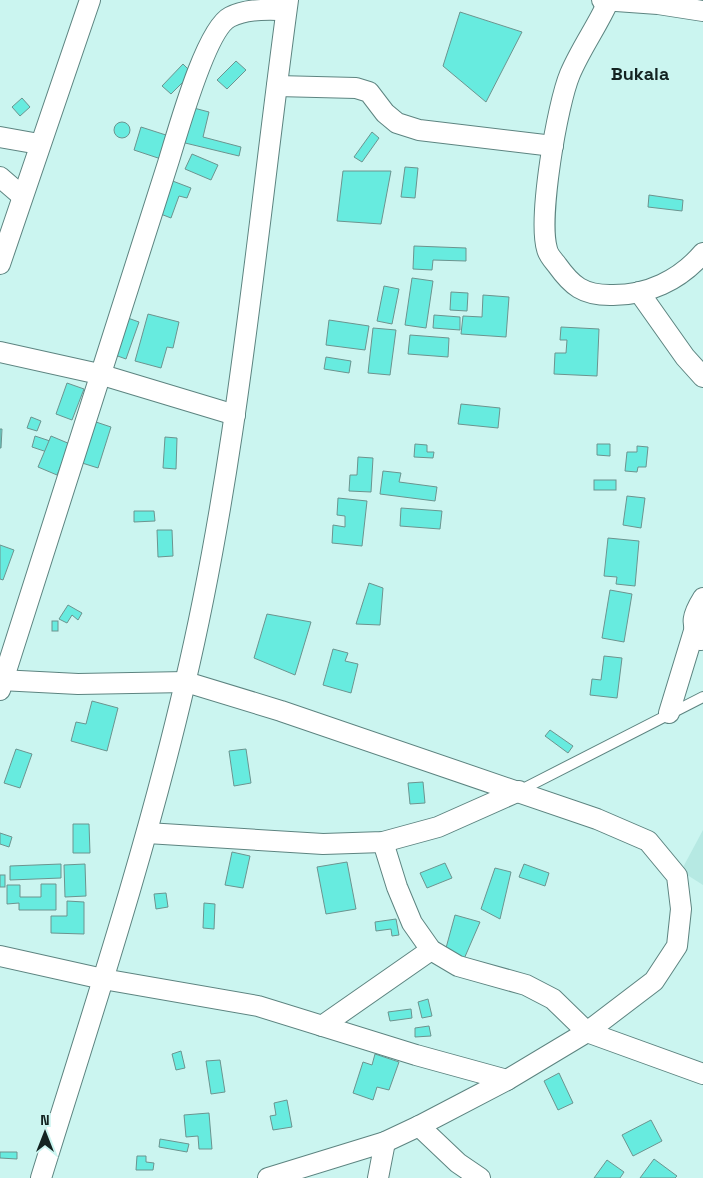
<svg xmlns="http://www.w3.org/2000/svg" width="703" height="1178" font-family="'Space Grotesk',sans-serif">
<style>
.built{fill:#b6e9e3}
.building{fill:#67ebdf;stroke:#6c948f}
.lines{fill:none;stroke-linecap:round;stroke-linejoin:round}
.service-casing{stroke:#5d8480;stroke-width:12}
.minor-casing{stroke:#5d8480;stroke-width:22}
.service{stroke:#fff;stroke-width:10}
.minor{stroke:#fff;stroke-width:20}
.labels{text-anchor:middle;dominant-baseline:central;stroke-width:4.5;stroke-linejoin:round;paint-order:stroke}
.quarter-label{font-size:18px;font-weight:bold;fill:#132321;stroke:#cbf5f0}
</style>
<rect width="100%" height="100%" fill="#cbf5f0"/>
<polygon class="built" points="703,830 703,885 681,871"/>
<g class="building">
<polygon points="460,12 522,32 486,102 443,66"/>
<polygon points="236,61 246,70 227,89 217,80"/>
<polygon points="183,64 192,73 171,94 162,86"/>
<polygon points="22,98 30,107 20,116 12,107"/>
<polygon points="190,107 209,112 203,137 241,147 239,156 181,142"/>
<circle cx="122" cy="130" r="8"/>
<polygon points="141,127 169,136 161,159 134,150"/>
<polygon points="372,132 379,138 362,162 354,157"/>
<polygon points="192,154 218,165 211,180 185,169"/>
<polygon points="405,167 418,168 415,198 401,197"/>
<polygon points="343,171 391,171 381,224 337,221"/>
<polygon points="170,180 191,188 187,198 179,196 171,218 158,213"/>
<polygon points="649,195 683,200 682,211 648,207"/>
<polygon points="414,246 466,248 466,261 433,260 432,270 413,269"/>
<polygon points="412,278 433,281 426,328 405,325"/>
<polygon points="384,286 399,289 392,324 377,321"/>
<polygon points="451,292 468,293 467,311 450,310"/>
<polygon points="483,295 509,297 506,337 461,334 463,316 482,317"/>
<polygon points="148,314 179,322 173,348 167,347 161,368 135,361"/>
<polygon points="434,315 460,317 460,330 433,328"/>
<polygon points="125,317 139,322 126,359 112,354"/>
<polygon points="329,320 369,326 365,350 326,345"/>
<polygon points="561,327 599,329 597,376 554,374 555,353 566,353 567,340 560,340"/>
<polygon points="373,328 396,330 390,375 368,373"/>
<polygon points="410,335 449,338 448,357 408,354"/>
<polygon points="326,357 351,361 349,373 324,369"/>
<polygon points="67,383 84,389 72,420 56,414"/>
<polygon points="461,404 500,408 498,428 458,424"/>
<polygon points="31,417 41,421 37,431 27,428"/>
<polygon points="93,421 111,427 98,468 79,462"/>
<polygon points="0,429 2,429 1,448 0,448"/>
<polygon points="35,436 50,441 47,452 32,447"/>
<polygon points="51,436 70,444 57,475 38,467"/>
<polygon points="165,437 177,438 176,469 163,468"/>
<polygon points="415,444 427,445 427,452 434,452 433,458 414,457"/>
<polygon points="597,444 610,444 610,456 597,455"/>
<polygon points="637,446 648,447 646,467 638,467 637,472 625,471 627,452 637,452"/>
<polygon points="358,457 373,458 371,492 349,491 350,475 357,475"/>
<polygon points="383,471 401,473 399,482 437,487 435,501 380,494"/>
<rect x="594" y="480" width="22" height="10"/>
<polygon points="627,496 645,498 641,528 623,525"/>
<polygon points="338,498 367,501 362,546 332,543 333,525 345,527 345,516 337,515"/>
<polygon points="401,508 442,511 440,529 400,526"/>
<polygon points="134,511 154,511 155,521 134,522"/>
<polygon points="157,530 172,530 173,556 158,557"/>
<polygon points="608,538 639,541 635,586 616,584 617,577 604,576"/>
<polygon points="0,545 14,550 3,580 0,579"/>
<polygon points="369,583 383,588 380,625 356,624"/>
<polygon points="610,590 632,594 624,642 602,638"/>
<polygon points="68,605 82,613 78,620 72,615 67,623 59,619"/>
<polygon points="267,614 311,622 295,675 254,658"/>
<rect x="52" y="621" width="6" height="10"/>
<polygon points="333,649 348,653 345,661 358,664 351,693 323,685"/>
<polygon points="604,656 622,658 617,698 590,695 592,679 601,680"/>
<polygon points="92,701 118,708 107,751 71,741 76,722 86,724"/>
<polygon points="550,730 573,746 568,753 545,736"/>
<polygon points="16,749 32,754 20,788 4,783"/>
<polygon points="246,749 251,783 234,786 229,751"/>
<polygon points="423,782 425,803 410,804 408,783"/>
<polygon points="73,824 89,824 90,853 73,853"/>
<polygon points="0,833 12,837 9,847 0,844"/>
<polygon points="232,852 250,856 243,888 225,885"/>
<polygon points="347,862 356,909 326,914 317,867"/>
<polygon points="445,863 452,878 427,888 420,873"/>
<polygon points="61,864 61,878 10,880 10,866"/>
<polygon points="85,864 86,896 65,897 64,865"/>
<polygon points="524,864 549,873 545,886 519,877"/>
<polygon points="495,868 511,872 500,919 481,909"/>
<rect x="0" y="875" width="5" height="12"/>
<polygon points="41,884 56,884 56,910 19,910 19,903 7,904 7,885 20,885 20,897 41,897"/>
<polygon points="166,893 168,907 156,909 154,894"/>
<polygon points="67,901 84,902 84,934 51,933 51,916 67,916"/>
<polygon points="204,903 215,904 214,929 203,928"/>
<polygon points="455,915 480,922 464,959 446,948"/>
<polygon points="396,919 399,935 392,936 391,929 376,931 375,922"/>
<polygon points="428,999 432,1016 422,1018 418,1002"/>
<polygon points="411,1009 412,1018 390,1021 388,1012"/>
<polygon points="429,1026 431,1036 415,1037 415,1028"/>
<polygon points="181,1051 185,1068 176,1070 172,1054"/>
<polygon points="375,1054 399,1062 389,1090 377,1087 373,1100 353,1093 363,1062 372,1065"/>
<polygon points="220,1060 225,1092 211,1094 206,1061"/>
<polygon points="559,1073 573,1103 558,1110 544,1081"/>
<polygon points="287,1100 292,1127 273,1130 270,1116 276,1115 274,1103"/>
<polygon points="209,1113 212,1149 199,1149 198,1136 186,1137 184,1115"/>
<polygon points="651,1120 662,1141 633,1156 622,1135"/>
<polygon points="160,1139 189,1144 187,1152 159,1147"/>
<polygon points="0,1152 17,1152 17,1159 0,1158"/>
<polygon points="137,1156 146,1156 146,1162 154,1163 153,1170 136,1170"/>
<polygon points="654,1159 677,1176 675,1178 640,1178"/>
<polygon points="607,1160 624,1172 620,1178 594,1178"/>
</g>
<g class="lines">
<defs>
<polyline id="service" points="519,791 703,697"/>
<g id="minor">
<polyline points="602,0 658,4 703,11"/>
<path d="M609,0C598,25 581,48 570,74C557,105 538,218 547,249C548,255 554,261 557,265C572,286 583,295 610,295C647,296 680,280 703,253"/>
<polyline points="277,86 356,88 369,92 385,113 397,123 419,130 553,146"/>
<polyline points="0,137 39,144"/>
<polyline points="0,177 22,196"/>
<polyline points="0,264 90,0"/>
<polyline points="639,292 685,357 703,377"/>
<polyline points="0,352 99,374 235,415"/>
<path d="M701,640C689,624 693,614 703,598"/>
<polyline points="0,680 78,684 186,682 281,711 597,819 648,841 677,876 681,909 677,946 654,981 587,1032 507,1080 419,1126 385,1142 268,1178"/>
<path d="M0,690L169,160C178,131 206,29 230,17C248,8 267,10 286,10"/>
<polyline points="669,713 694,631"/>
<polyline points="147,833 323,844 383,842 438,827 519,791"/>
<polyline points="383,842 397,887 412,923 431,950 458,966 526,985 553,999 587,1032 703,1074"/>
<polyline points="0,956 103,979 258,1006 416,1055 507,1080"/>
<polyline points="322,1026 431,950"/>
<polyline points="419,1126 458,1163 480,1178"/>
<path d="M41,1178C92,1014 146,851 185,683C238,459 257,228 288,0"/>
<polyline points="378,1178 385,1142"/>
</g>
</defs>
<use href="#service" class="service-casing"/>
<use href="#minor" class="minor-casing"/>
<use href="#service" class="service"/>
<use href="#minor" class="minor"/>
</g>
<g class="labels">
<g class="quarter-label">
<text x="640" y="73">Bukala</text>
</g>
</g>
<g transform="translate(45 1133)" stroke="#cbf5f0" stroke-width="4" paint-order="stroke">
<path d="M0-4L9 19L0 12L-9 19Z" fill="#132321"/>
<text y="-8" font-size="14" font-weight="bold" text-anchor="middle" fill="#132321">N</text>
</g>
</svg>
